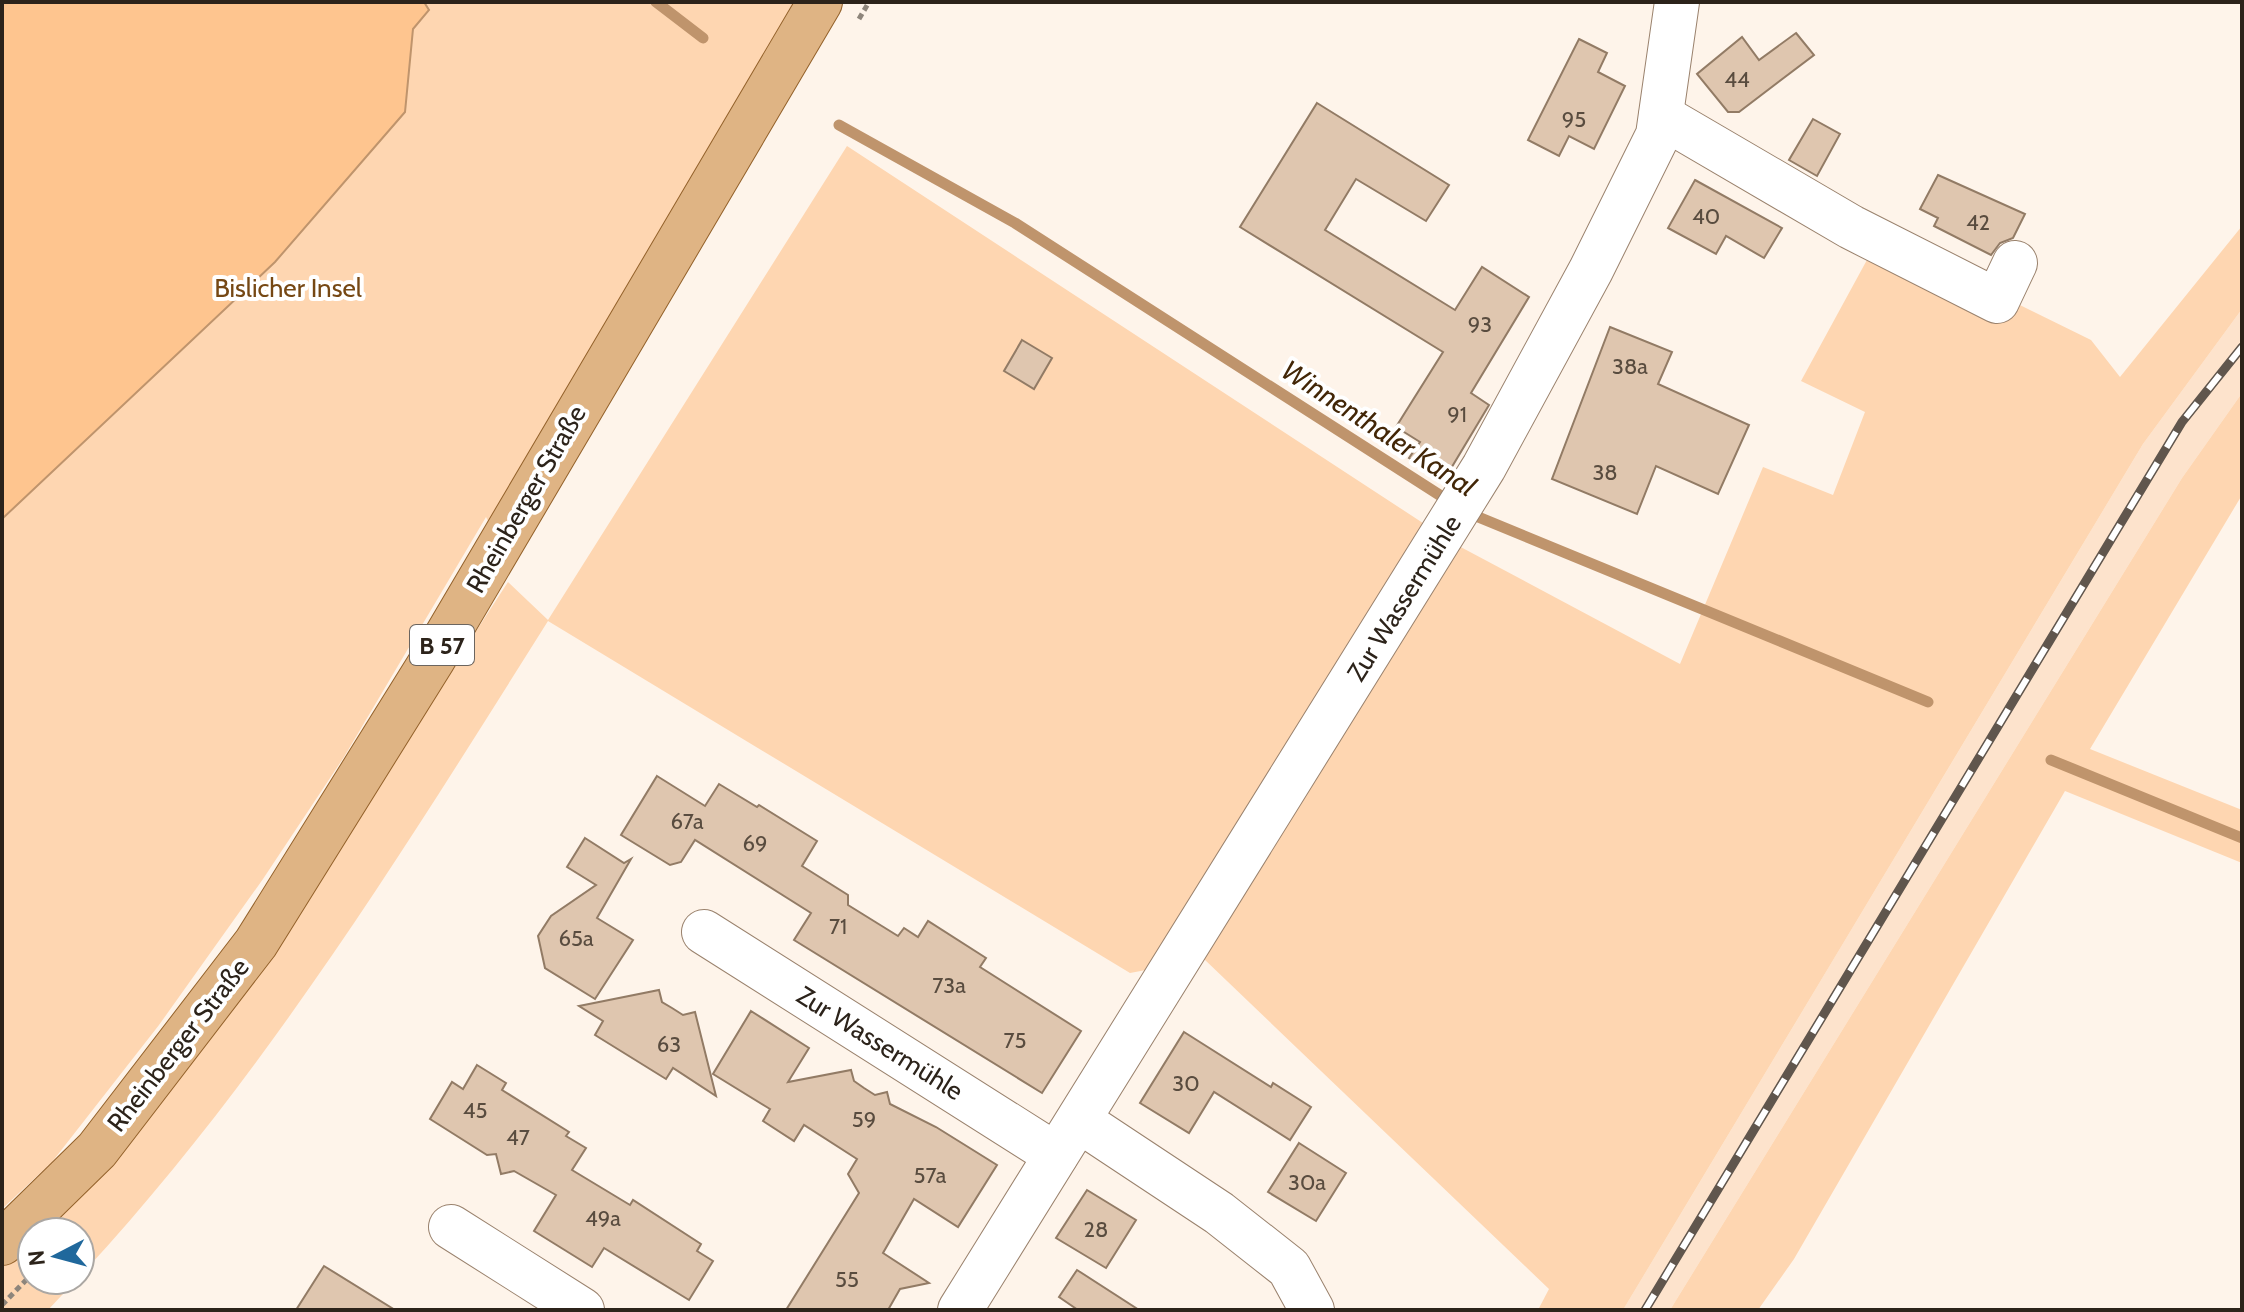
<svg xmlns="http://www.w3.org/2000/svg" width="2244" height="1312" font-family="Cabin,sans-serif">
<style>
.built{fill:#fde3cc}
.green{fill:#fed6b1}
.water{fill:#fec58f;stroke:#bf946c;stroke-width:2}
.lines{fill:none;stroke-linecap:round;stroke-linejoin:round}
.stream{stroke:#bf946c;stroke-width:11}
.building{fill:#dfc6af;stroke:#927b65;stroke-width:2}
.minor-casing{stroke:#9a826d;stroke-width:46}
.major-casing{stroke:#93612a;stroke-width:46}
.path{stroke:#8e857b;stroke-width:5;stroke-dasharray:6 4;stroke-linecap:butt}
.minor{stroke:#fff;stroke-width:44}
.major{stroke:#dfb484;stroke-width:44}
.rail-casing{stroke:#60564d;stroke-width:9}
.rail{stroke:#fff;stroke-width:6;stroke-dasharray:18;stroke-linecap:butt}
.labels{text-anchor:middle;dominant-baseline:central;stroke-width:8;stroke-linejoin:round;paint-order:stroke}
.number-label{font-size:22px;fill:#594c3f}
.shield{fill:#fff;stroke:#6b655f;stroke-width:2}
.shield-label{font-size:24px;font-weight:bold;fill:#2c231a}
.park-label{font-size:26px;fill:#764814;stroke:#fff}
.street-label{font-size:26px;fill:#2c231a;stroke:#fff}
.water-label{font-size:28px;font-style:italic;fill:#422607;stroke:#fff}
</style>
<rect width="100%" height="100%" fill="#fef4ea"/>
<polygon class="built" points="2242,309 2242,393 2182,478 1670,1310 1623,1310 2143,444"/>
<g class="green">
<polygon points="2,2 820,2 499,543 486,517 344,757 263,879 159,1025 52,1162 2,1209"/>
<path d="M847,146L1455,544L1680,664L1763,467L1833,495L1865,412L1801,381L1880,236L2091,340L2120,377L2242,226V309L2143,444L1623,1310H1538L1549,1289L1204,959L1130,973L548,621C405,848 263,1079 80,1276V1232H37L250,979L508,582L548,620Z"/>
<polygon points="2242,393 2242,495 2090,749 2242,810 2242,863 2065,791 1794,1259 1758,1310 1670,1310 2182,478"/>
<polygon points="32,1237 32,1280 76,1280 48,1310 2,1310 2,1267"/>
</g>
<polygon class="water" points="2,2 424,2 429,10 413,29 405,112 275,262 2,519"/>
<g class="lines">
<g class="stream">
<polyline points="656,2 703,38"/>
<polyline points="839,125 1015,223 1452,503"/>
<polyline points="1466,512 1928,702"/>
<polyline points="2051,760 2242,838"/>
</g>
</g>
<g class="building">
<polygon points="1796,33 1814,55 1739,112 1728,112 1697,74 1742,37 1759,60"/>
<polygon points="1579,39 1607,53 1598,72 1625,86 1594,149 1569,136 1559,156 1528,140"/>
<polygon points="1317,103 1449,185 1426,221 1356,179 1325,230 1455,310 1482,267 1529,297 1471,393 1489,405 1444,480 1409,458 1420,442 1396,427 1443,352 1240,227"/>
<polygon points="1813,119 1840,134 1817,176 1789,160"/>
<polygon points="1938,175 2025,214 2013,238 2000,243 1991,255 1934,226 1938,218 1920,209"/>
<polygon points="1695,180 1782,228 1764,258 1726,236 1716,254 1668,228"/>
<polygon points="1610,327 1672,352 1658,384 1749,425 1718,494 1656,466 1637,514 1552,479"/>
<polygon points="1022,340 1052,358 1034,389 1004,371"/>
<polygon points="657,776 705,806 719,784 757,807 759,805 817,841 802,866 848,895 848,905 898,936 904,928 918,937 928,921 986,958 980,967 1081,1031 1042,1093 794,940 811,913 695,840 681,862 670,865 621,835"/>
<polygon points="585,838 624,863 631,859 597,918 633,940 595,999 545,968 538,936 551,916 596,885 567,867"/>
<polygon points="659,990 662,1002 672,1008 683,1015 695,1012 716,1096 673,1068 666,1079 595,1035 603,1021 579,1006"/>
<polygon points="751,1011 809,1048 788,1082 851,1070 854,1081 864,1088 875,1095 887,1092 890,1104 936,1127 997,1165 958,1227 914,1199 883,1253 929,1283 900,1289 888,1310 786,1310 859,1193 848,1174 857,1159 804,1125 794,1141 763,1121 770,1109 713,1074"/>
<polygon points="1184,1032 1271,1087 1273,1083 1311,1107 1290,1140 1214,1092 1189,1133 1140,1103"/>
<polygon points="477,1065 506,1083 502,1090 569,1132 566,1136 586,1148 572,1170 630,1205 633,1200 701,1244 697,1251 713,1261 689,1300 604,1248 592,1267 534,1231 556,1195 514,1171 501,1174 496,1154 487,1155 430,1119 452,1082 463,1089"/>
<polygon points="1299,1143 1346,1173 1316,1221 1268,1192"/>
<polygon points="1087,1190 1136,1220 1106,1268 1056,1238"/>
<polygon points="324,1266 395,1310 296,1310"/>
<polygon points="1077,1270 1139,1310 1078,1310 1059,1297"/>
</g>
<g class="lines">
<defs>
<g id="minor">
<polyline points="1661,116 1851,227 1997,301 2015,263"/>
<polyline points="704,932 1056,1155"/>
<polyline points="1080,1121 1219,1213 1289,1268 1312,1310"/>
<polyline points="451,1227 582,1310"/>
<polyline points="960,1310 1484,467 1591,270 1658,135 1677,2"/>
</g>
<polyline id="major" points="2,1243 97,1150 256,943 433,659 820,2"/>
</defs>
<use href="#minor" class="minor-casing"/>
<use href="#major" class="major-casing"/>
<g class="path">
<polyline points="859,19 869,2"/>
<polyline points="2,1305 29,1277"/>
</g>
<use href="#minor" class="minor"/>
<use href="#major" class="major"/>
<defs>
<polyline id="rail" points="1645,1310 2182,422 2242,347"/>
</defs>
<use href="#rail" class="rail-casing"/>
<use href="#rail" class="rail"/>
</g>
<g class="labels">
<g class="number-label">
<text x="1737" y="79">44</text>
<text x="1574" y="119">95</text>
<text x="1706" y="216">40</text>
<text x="1978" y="222">42</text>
<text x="1480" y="324">93</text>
<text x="1630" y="366">38a</text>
<text x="1457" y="414">91</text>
<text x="1605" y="472">38</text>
<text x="687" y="821">67a</text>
<text x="755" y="843">69</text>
<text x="838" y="926">71</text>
<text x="576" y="938">65a</text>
<text x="949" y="985">73a</text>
<text x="1015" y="1040">75</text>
<text x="669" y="1044">63</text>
<text x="1186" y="1083">30</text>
<text x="475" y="1110">45</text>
<text x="864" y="1119">59</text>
<text x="518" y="1137">47</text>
<text x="930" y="1175">57a</text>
<text x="1307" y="1182">30a</text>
<text x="603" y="1218">49a</text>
<text x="1096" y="1229">28</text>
<text x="847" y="1279">55</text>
</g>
<rect class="shield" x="410" y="625" width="64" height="40" rx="6"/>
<g class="shield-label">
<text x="442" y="645">B 57</text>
</g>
<g class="park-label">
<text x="288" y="288">Bislicher Insel</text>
</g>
<g class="street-label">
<text transform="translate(526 499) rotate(-60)">Rheinberger Straße</text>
<text transform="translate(1404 598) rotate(-58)">Zur Wassermühle</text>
<text transform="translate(880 1043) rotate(32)">Zur Wassermühle</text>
<text transform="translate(178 1045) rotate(-52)">Rheinberger Straße</text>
</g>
<g class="water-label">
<text transform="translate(1379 428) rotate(33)">Winnenthaler Kanal</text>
</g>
</g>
<rect width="2244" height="1312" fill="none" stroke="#2c231a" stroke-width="8"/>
<g transform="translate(56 1256) rotate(264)"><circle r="38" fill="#ffffff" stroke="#aba7a3" stroke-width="2"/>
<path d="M0-6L14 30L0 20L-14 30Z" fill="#20689c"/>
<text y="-12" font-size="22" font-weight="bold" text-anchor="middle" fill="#2c231a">N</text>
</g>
</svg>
